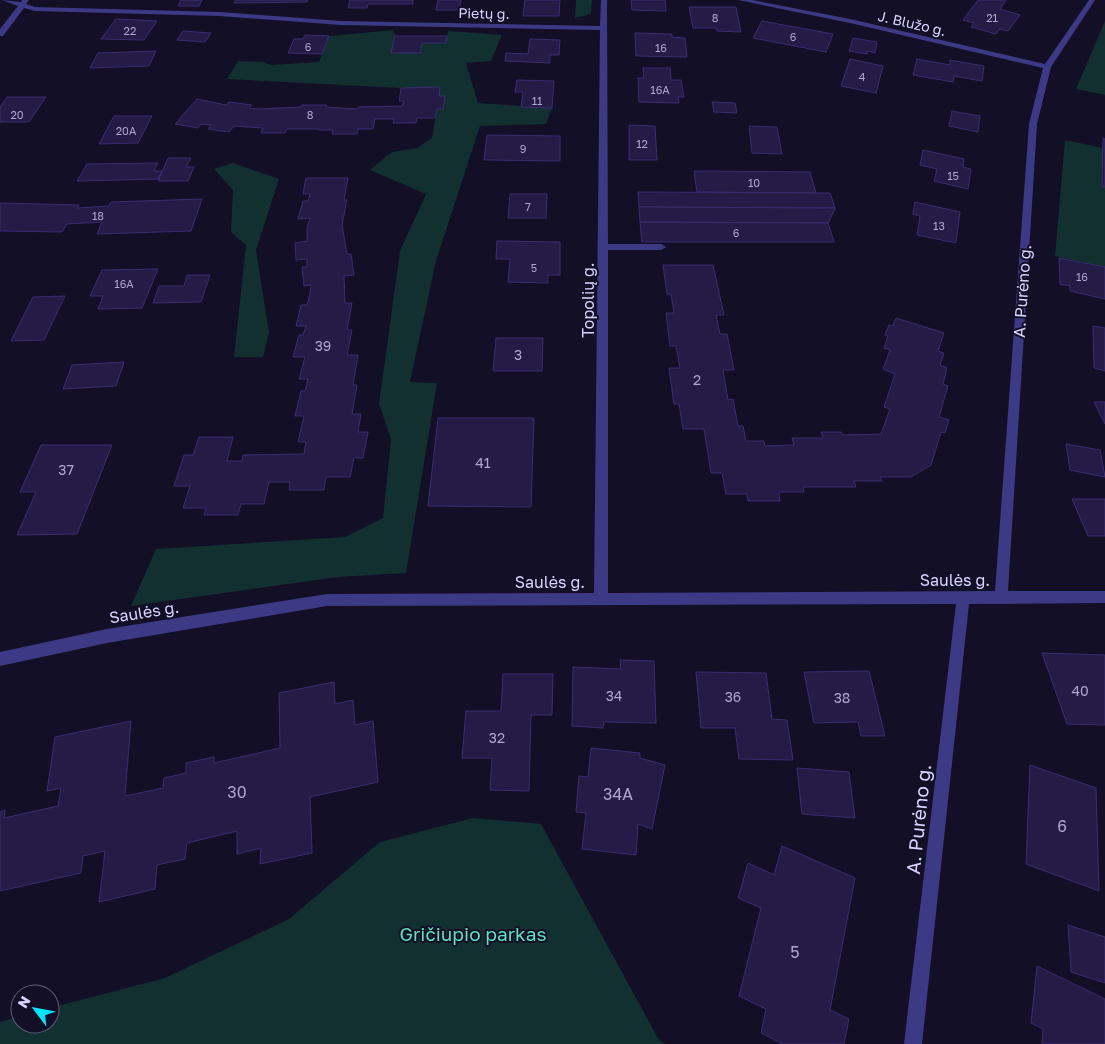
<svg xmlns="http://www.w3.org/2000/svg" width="1105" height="1044" font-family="'Golos Text',sans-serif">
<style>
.green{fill:#12302f}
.building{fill:#241b47;stroke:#3b2d73}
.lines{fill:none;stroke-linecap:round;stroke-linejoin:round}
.minor{fill:#3d3a85;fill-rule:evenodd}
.labels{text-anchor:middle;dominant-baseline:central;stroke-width:4;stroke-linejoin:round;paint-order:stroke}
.far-number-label{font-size:11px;fill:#aca6d1}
.far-street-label{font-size:14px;fill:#d9d4ff;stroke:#130f26}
.number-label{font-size:14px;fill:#aca6d1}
.street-label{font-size:16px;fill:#d9d4ff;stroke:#130f26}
.near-number-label{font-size:16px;fill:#aca6d1}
.near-street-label{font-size:19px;fill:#d9d4ff;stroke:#130f26}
.near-park-label{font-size:19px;fill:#5fe0c0;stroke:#130f26}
</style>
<rect width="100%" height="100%" fill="#130f26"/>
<g class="green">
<polygon points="576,0 592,0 591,14 575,18"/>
<polygon points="1105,21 1105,95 1076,89"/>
<polygon points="393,30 395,36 391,53 420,53 422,43 446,43 448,31 502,35 491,61 466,63 478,103 552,108 546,124 480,126 436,261 410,382 437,383 406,573 338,577 131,606 156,549 345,537 383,518 391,439 379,404 400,251 426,194 370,170 392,152 417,148 432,138 437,109 443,108 445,96 439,96 439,87 401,88 227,79 238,61 264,62 271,65 319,62 329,36"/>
<polygon points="1065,140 1103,148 1102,186 1105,187 1105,267 1055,256"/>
<polygon points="233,163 279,179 256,250 269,333 263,357 234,357 246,245 231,232 233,190 214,169"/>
<polygon points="473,818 541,824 659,1040 665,1044 0,1044 0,1022 20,1016 20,1024 50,1024 50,1008 165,978 289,919 380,842"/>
</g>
<g class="building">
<polygon points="181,0 202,0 199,6 178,6"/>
<polygon points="236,0 308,0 307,2 234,3"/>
<polygon points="350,0 413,0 413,4 368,4 367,8 348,8"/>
<polygon points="438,0 461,0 459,10 436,10"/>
<polygon points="525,0 560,0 559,16 523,16"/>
<polygon points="631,0 665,0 666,11 632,10"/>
<polygon points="978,0 1006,0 1000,9 1020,15 1008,31 1000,29 996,34 971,27 974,23 963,20"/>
<polygon points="689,7 736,7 741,32 717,31 716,28 693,28"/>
<polygon points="116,19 157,21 144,40 101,39"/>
<polygon points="762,21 833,34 826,52 753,38"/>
<polygon points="183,31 211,33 205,42 177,40"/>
<polygon points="635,33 672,34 672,37 685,38 687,57 636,56"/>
<polygon points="305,35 329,36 322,54 288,53 294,39 303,39"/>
<polygon points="395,36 447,36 446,43 422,43 420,53 391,53"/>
<polygon points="853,38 877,42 875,53 868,51 867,54 849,51"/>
<polygon points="530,39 560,40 559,55 550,55 550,63 505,61 506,53 528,54"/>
<polygon points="156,51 149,66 90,68 98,53"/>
<polygon points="850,59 883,66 876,93 841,86"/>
<polygon points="917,59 950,65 950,60 984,66 982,81 954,76 953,82 913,75"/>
<polygon points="643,68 670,68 671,80 681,80 684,97 678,97 679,103 639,102 638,78 644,78"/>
<polygon points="517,80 554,81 552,108 521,107 523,92 515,92"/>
<polygon points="440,87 439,96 445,96 443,109 437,109 435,118 417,118 416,123 393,123 394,119 375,119 373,129 358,129 357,134 332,134 333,130 319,130 319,129 287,129 285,133 261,133 263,128 234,126 229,132 208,129 211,125 201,124 198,128 175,124 197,99 226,105 229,102 252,105 249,108 259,109 301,107 302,105 327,105 326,107 357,109 358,107 402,106 404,101 399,101 401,88"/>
<polygon points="7,97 46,97 29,122 0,122 0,107"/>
<polygon points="712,102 735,103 737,113 714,112"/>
<polygon points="952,111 980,116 978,132 949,126"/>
<polygon points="114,116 152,116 138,143 99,144"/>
<polygon points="629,125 655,126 657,160 629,160"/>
<polygon points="749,126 777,127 782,154 752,153"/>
<polygon points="487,135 560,136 560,161 484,160"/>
<polygon points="1103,138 1105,139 1105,187 1102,186"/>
<polygon points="923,150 964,159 963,167 971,169 968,189 934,181 937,169 920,165"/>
<polygon points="168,158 191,158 186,167 194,167 188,181 158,181"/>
<polygon points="158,163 154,171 162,171 158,179 77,181 87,164"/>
<polygon points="694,171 810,172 816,193 697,192"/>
<polygon points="306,178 348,178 344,200 347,200 342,225 347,254 351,254 354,275 344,276 345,303 352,303 347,330 352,330 347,355 358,355 353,385 357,385 352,414 361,414 358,432 368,432 363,458 354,458 350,477 326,477 324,490 289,490 290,482 269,482 264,504 241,504 238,515 204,515 206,508 183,508 190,486 174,486 184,455 193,455 199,437 233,437 227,461 242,461 243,455 304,454 306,442 298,442 304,416 295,416 301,391 305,391 308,379 299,379 305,357 293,357 299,335 303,335 306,326 296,326 301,305 307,305 310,294 311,285 304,286 302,267 307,267 307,259 296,260 295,243 307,241 307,229 310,218 298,219 303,201 308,201 310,194 303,194"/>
<polygon points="638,192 830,193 835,208 639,207"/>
<polygon points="510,194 547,194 546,218 508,218"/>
<polygon points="202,199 191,231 97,234 102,222 67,224 62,232 0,231 0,203 79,205 77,208 109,206 111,202"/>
<polygon points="915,202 960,212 956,243 917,235 920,216 913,214"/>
<polygon points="639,207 835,208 835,209 828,223 640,222"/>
<polygon points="640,222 828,223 834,242 642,242"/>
<polygon points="497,241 560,242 560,275 548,275 548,283 508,282 510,259 496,259"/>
<polygon points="1059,258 1105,267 1105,299 1070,291 1070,286 1060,284"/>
<polygon points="663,265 713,265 724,315 716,315 720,334 727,334 734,370 723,370 728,400 733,399 738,426 743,426 746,441 764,441 765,446 794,445 792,438 823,438 821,432 841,432 842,435 881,434 890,409 884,407 895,374 883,369 890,350 884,348 888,336 885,335 889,325 893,326 896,318 944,333 938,351 944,353 940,365 947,368 943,384 948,386 939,417 949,420 945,433 941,432 931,465 911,477 880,477 882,481 854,481 856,487 803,487 804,492 779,492 780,501 748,501 747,494 726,494 722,473 711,473 704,429 683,429 679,404 674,404 669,368 680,368 676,346 670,346 666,313 674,313 671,294 667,294"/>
<polygon points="158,269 142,308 98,309 103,296 90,296 102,270"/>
<polygon points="187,275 210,275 201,302 153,303 159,286 184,286"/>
<polygon points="65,296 44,340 11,341 33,297"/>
<polygon points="1093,326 1105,328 1105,371 1094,368"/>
<polygon points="496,338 543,338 542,371 493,371"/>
<polygon points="124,362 116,386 63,389 72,365"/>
<polygon points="1094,402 1105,402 1105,424"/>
<polygon points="438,418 534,418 531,507 428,506"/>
<polygon points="1066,444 1100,450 1105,477 1070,470"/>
<polygon points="41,445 112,445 77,534 17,535 36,492 20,492"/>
<polygon points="1072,499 1105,499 1105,536 1088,536"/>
<polygon points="1042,653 1105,655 1105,725 1067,724"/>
<polygon points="620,660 654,661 656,723 604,722 603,728 572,726 573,667 621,669"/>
<polygon points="869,671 885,736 861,736 858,722 814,723 804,672"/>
<polygon points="696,672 766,673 772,719 787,720 793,760 739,759 735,728 701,728"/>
<polygon points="503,674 553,674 552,715 531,715 529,791 490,790 492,758 462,758 466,711 501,711"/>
<polygon points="334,682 335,704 353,700 355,725 373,721 378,782 310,797 312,853 260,864 261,848 237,854 237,831 187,843 185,859 157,865 155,889 99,902 105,851 83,856 81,873 0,891 0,812 5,810 4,818 58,806 61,788 47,791 55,737 131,721 125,796 163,788 164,778 186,773 186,763 214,757 214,763 280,748 279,693"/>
<polygon points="591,748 640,753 640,758 665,765 652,829 638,824 636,855 582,849 586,813 576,812 579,776 588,777"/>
<polygon points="1030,765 1096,788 1099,891 1026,864"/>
<polygon points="797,768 849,772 855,818 802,814"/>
<polygon points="782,846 855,878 830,1010 849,1019 844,1044 783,1044 761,1033 766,1009 739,996 761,908 738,898 748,863 774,875"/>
<polygon points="1068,925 1105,937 1105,983 1071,972"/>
<polygon points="1037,966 1105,999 1105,1044 1042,1044 1043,1029 1031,1023"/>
</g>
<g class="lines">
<polygon class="minor" points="2,0 21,2 22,0 29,0 26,4 35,7 220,12 341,21 600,26 601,0 607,0 608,244 661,244 666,247 661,250 608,250 608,593 995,591 1029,124 1043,68 850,23 738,0 752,0 850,19 1045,64 1089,0 1095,0 1051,67 1037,124 1008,591 1105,591 1105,603 969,604 922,1044 904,1044 956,604 327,606 107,643 0,666 0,652 107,629 327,594 594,593 600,30 341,25 220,16 35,11 24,8 3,36 0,36 0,29 18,6"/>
</g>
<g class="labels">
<g class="far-number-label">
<text x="715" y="17">8</text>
<text x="992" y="17">21</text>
<text x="130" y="30">22</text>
<text x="793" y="36">6</text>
<text x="308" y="46">6</text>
<text x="661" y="47">16</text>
<text x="862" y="76">4</text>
<text x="660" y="89">16A</text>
<text x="537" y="100">11</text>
<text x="17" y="114">20</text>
<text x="310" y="114">8</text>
<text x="126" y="130">20A</text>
<text x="642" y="143">12</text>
<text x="523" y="148">9</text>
<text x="953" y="175">15</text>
<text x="754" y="182">10</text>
<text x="528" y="206">7</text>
<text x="98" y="215">18</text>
<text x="939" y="225">13</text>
<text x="736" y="232">6</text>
<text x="534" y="267">5</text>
<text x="1082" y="276">16</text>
<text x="124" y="283">16A</text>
</g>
<g class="far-street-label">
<text transform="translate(484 13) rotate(1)">Pietų g.</text>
<text transform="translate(912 23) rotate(13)">J. Blužo g.</text>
</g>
<g class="number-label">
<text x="323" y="345">39</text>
<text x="518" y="354">3</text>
<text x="697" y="379">2</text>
<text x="483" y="462">41</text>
<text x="66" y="469">37</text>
<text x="1080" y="690">40</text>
<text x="614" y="695">34</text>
<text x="733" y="696">36</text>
<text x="842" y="697">38</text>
<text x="497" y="737">32</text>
</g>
<g class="street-label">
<text transform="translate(1022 291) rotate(-86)">A. Purėno g.</text>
<text transform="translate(588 300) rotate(-90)">Topolių g.</text>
<text x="955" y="580">Saulės g.</text>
<text x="550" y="582">Saulės g.</text>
<text transform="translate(144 612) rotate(-9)">Saulės g.</text>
</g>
<g class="near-number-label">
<text x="237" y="792">30</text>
<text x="618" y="794">34A</text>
<text x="1062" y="826">6</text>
<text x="795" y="952">5</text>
</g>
<g class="near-street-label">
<text transform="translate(918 819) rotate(-84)">A. Purėno g.</text>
</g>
<g class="near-park-label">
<text x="473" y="933">Gričiupio parkas</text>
</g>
</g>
<g transform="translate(35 1009) rotate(302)"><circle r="24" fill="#130f26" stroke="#625e7d"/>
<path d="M0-4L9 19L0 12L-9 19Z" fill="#00e5ff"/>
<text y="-8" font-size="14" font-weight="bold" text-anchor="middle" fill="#d9d4ff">N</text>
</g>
</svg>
